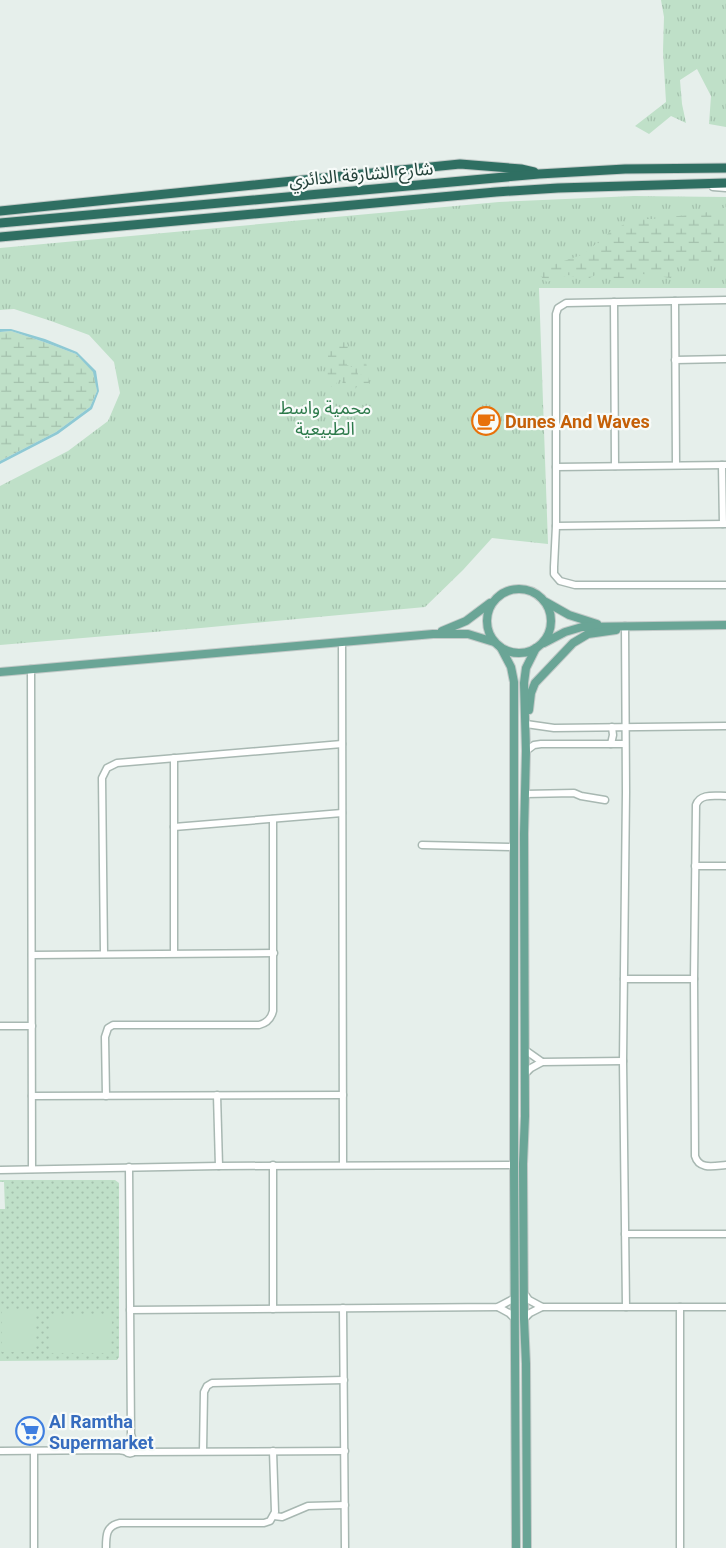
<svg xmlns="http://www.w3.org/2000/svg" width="726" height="1548" font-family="Roboto,'Noto Sans Arabic',sans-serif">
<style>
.grass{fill:url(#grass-tufts)}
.wetland{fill:url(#wetland-marsh)}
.park{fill:url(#park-dots)}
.pitch{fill:#bfe0c8}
.water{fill:#8ec9d4}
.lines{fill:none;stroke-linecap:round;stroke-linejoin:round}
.minor-casing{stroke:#a8b8b2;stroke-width:9}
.major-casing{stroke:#c2cac8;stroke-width:10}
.highway-casing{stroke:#c2cac8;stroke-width:11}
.minor{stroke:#fff;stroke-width:6}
.major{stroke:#6aa596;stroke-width:8}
.highway{stroke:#2f6f62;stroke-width:9}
.labels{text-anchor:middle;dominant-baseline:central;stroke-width:4.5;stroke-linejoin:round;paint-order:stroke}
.street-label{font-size:18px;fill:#24423a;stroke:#f7fbf9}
.park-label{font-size:18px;fill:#2d7a4b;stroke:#f7fbf9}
.food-label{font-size:18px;font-weight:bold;fill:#c56008;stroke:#f7fbf9;text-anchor:start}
.shop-label{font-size:18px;font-weight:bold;fill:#366cbe;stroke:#f7fbf9;text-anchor:start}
</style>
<defs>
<pattern id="grass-tufts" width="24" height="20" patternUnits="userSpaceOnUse" patternTransform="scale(1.25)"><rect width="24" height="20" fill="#bfe0c8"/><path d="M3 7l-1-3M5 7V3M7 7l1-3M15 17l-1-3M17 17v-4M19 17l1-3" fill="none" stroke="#a4c1ad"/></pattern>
<pattern id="wetland-marsh" width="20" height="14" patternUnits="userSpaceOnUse" patternTransform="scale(1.25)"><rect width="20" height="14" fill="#bfe0c8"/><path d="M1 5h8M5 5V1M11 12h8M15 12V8" fill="none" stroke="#a4c1ad"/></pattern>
<pattern id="park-dots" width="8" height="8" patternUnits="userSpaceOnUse" patternTransform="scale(1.25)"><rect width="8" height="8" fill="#bfe0c8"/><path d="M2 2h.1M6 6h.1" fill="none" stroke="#a4c1ad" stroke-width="1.8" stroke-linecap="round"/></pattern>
</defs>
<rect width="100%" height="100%" fill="#e6efeb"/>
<g class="grass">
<polygon points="661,0 726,0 726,127 709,124 711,96 697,69 680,80 682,104 686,123 671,116 649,134 635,126 666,102 663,51 664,17"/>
<polygon points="634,196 726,197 726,288 539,288 548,544 492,538 463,570 425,607 201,628 0,645 0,486 68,451 108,421 120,393 114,362 89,335 51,321 14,309 0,310 0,248 499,202"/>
</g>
<g class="wetland">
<polygon points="726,207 726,263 676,261 671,278 643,274 616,281 604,271 583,281 569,275 547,282 535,271 584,254 610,232 634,219 652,219 704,213"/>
<polygon points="11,331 44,342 76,354 94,372 97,391 90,407 56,432 0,461 0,332"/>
<path d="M340,341L346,342L348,346L346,354L347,365L352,367L354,362L353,357H355L356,361L360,364L357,366L358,375H360L364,373L362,361L365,358L366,361L370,392L367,394L362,391V384L360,383L355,389L350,387L351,379L348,376L345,378L346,385L344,388L341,377L338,378L336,386L332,387C327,379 326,371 331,364L328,359V347L332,346L336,353H340L339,344Z"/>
</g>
<polygon class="park" points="0,1180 115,1180 119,1183 119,1357 117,1360 0,1361 0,1209 5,1209 4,1182 0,1182"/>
<g class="pitch">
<rect x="2" y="1309" width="34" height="43"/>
<polygon points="49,1316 112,1316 111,1353 50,1353"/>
</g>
<polygon class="water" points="0,329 11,329 45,339 77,352 96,371 99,391 92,409 58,434 0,464 0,461 56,432 90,407 97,391 93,372 76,354 44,342 11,331 0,332"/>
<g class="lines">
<defs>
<g id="minor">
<polyline points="713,187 726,188"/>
<polyline points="726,300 566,303 558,308 556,314 556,526 554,567 554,574 560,581 575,585 726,585"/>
<polyline points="675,301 676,465"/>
<polyline points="614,302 615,466"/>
<polyline points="675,360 726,359"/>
<polyline points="722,465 723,524"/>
<polyline points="556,467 726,465"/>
<polyline points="556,526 726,524"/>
<polyline points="625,626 626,792 623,1061 626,1307"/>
<polyline points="342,642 343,1165"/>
<polyline points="31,669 32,1169"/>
<polyline points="526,724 554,728 726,726"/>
<polyline points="611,744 613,735 612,727"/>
<polyline points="526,751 534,745 541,744 625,744"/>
<polyline points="525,794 574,793 581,796 605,800"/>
<path d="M726,796C715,796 700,793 696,805L694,979L695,1156C699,1170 714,1166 726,1165"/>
<polyline points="174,827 342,813"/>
<polyline points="422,845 514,847"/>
<polyline points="695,866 726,866"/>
<polyline points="104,953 102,778 107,768 117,763 342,744"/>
<polyline points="174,953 174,758"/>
<polyline points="32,955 274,953"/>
<polyline points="624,979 694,979"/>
<polyline points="0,1026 32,1026"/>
<polyline points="525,1050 542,1062"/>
<polyline points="525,1074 531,1068 542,1062 623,1061"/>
<polyline points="217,1095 219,1166"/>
<polyline points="32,1096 343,1095"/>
<path d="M106,1096L105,1037L108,1028L113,1025H259C267,1023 271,1019 273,1011V819"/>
<polyline points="129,1167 131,1434 134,1444"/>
<polyline points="0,1170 219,1166 514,1165"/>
<polyline points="625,1234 726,1234"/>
<polyline points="524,1293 529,1300 542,1307 726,1307"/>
<polyline points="498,1307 509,1313 515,1319"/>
<polyline points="343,1308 345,1548"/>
<polyline points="273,1309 273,1165"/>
<polyline points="130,1310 498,1307 515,1298"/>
<polyline points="524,1319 530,1313 542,1307"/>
<circle cx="130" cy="1448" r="5.5"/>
<polyline points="0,1451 118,1450 125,1451"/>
<polyline points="34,1451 34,1548"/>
<polyline points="203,1451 204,1392 207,1386 212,1383 344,1380"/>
<polyline points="135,1452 345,1451"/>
<polyline points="274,1516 282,1517 308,1506 345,1505"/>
<path d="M106,1548C106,1535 106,1526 120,1523H264L270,1521L275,1512L273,1451"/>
<polyline points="680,1548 680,1307"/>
</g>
<g id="major">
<circle cx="519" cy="621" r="32"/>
<polyline points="546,602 569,615 597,624"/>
<polyline points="442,631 466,621 490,603"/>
<polyline points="544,643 565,632 582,627 726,625"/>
<polyline points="501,648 511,667 514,682 514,1165 516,1548"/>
<polyline points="0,672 433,634 468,634 494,642"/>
<polyline points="529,710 531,693 535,683 573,643 588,634 616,630"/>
<polyline points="527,1548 526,1364 524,1319 523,1164 525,1116 524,834 526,751 524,683 526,668 536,648"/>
</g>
<g id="highway">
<polyline points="0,211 460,164 521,169 534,172"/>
<polyline points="0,223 539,174 625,169 726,168"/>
<polyline points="0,237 496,192 558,188 726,183"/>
</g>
</defs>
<use href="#minor" class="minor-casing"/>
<use href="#major" class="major-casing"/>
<use href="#highway" class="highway-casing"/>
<use href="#minor" class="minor"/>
<use href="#major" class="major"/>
<use href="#highway" class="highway"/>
</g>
<defs>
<symbol id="cafe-ring" viewBox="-11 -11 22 22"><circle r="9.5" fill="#f7fbf9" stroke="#e8710a" stroke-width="1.5"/><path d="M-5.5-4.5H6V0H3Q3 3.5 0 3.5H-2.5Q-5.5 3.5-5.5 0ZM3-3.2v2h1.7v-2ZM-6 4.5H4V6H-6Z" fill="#e8710a"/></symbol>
<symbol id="supermarket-ring" viewBox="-11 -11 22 22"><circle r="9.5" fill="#f7fbf9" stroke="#3f7fe0" stroke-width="1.5"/><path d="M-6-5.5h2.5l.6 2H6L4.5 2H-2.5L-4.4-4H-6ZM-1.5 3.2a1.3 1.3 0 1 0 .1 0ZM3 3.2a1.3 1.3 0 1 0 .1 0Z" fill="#3f7fe0"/></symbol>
</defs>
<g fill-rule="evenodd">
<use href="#cafe-ring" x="470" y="405" width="32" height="32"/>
<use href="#supermarket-ring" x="14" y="1415" width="32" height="32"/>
</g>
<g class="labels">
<g class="street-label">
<text transform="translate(361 174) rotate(-5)">شارع الشارقة الدائري</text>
</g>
<g class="park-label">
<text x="325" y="407">محمية واسط<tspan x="325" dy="21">الطبيعية</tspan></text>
</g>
<g class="food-label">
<text x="505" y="421">Dunes And Waves</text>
</g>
<g class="shop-label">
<text x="49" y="1421">Al Ramtha<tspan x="49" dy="21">Supermarket</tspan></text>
</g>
</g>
</svg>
